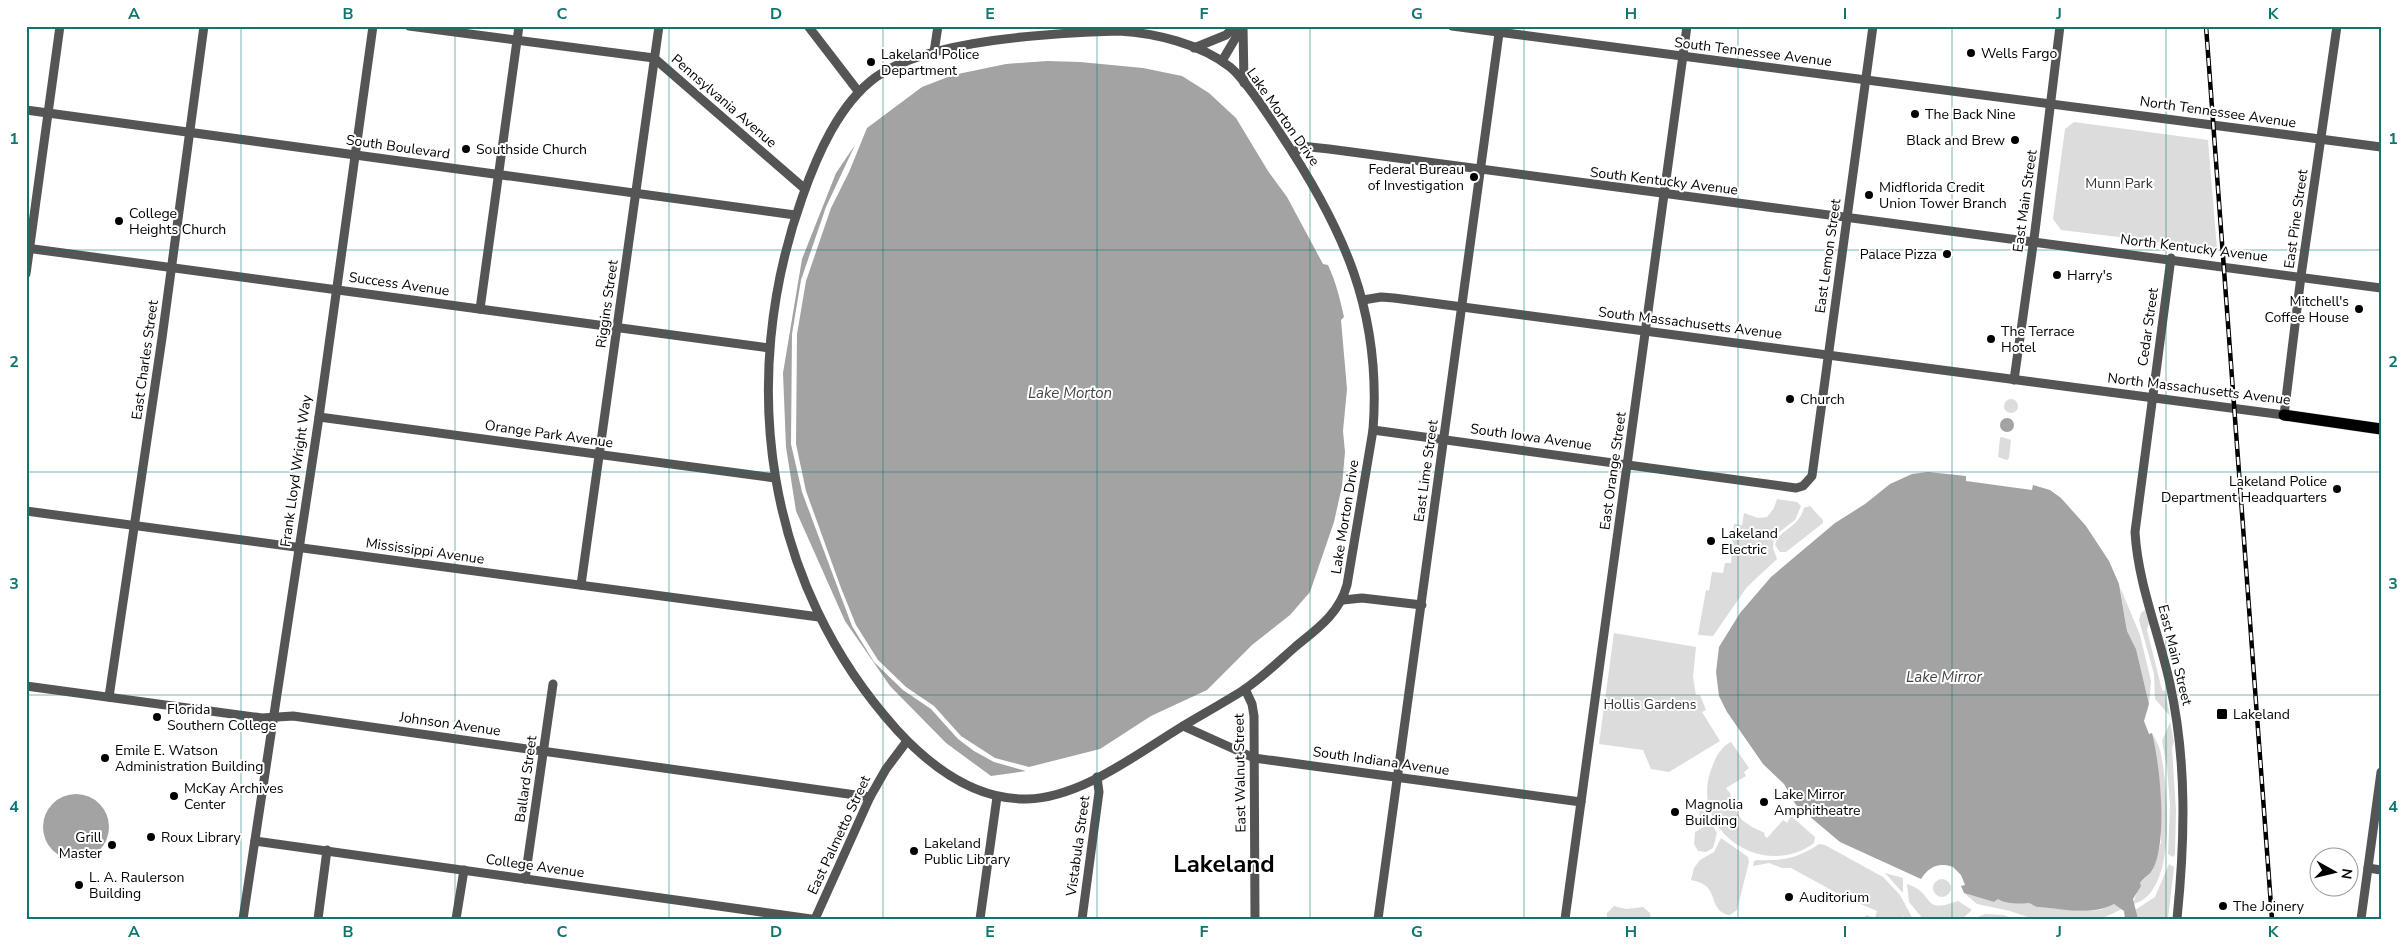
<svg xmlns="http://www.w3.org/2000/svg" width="2407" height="945" font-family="'Nunito Sans',sans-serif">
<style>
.green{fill:#dcdcdc}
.water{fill:#a3a3a3}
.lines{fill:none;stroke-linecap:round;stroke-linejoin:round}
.major-casing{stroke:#dbdbdb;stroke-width:12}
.minor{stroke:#555;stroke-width:9}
.major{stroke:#000;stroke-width:11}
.rail-casing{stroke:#000;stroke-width:4.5}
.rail{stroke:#fff;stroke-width:2.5;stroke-dasharray:8;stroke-linecap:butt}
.grid{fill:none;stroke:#0f766e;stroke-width:1;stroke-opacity:0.55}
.poi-dot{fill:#000;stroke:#fff;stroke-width:2}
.labels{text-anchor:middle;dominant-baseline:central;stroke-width:4;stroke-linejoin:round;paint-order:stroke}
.street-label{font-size:14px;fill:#000;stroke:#fff}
.poi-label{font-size:14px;fill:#000;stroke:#fff;text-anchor:start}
.park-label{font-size:14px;fill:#333;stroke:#fff}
.water-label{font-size:15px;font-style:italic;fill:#444;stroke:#fff}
.town-label{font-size:24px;font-weight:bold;fill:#000;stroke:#fff}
.neatline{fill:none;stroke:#0f766e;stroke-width:2}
.grid-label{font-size:16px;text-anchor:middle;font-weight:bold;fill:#0f766e}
</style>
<rect width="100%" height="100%" fill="#fff"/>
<g class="green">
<polygon points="2074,122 2208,140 2217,249 2061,230 2053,219 2065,129"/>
<circle cx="2011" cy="406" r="7"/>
<polygon points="2002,437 2011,440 2009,458 2007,460 1998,457 2000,438"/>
<polygon points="1777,499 1797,502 1801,506 1795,520 1774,536 1773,548 1777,559 1747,587 1713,636 1698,635 1706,590 1709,591 1712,572 1723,573 1725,563 1731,563 1734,524 1742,525 1744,513 1758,518 1767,517 1774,508"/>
<path d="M1810,506L1823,520V523L1786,552H1780L1775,545C1779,529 1798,529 1804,508Z"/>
<polygon points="2120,587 2140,635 2151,681 2149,704 2136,649 2127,631"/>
<polygon points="2145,610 2149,623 2147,630 2162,690 2165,691 2170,716 2155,699 2154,674 2139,620 2141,613"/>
<polygon points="1614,633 1696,647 1693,677 1696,695 1700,695 1706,710 1702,712 1720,741 1669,772 1651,769 1643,750 1599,744"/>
<polygon points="2170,722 2174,742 2172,748 2176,810 2175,854 2173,857 2168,854 2170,805 2167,767 2162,741"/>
<path d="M2152,733C2156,740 2160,747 2161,755C2168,788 2178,894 2133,904L2140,883L2153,870L2161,842V797Z"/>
<path d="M1731,742L1749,768L1744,772L1746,776L1726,788L1730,793L1734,808L1742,820L1752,827L1765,833L1764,835L1767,838L1783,820L1787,823L1791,816L1815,837L1814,843C1761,882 1685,827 1713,765C1716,756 1722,746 1731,742Z"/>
<polygon points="1700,801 1704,803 1709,820 1699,826"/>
<polygon points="1711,823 1717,833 1713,848 1706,852 1698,851 1694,844 1695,832"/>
<path d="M1721,838L1748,857L1749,862L1737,910L1730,915C1712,913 1716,895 1706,886C1701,882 1695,881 1691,880L1694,868L1700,860L1714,852Z"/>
<path d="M1819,844L1825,845L1883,877L1900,895L1913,919H1905L1903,916L1899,919H1864L1866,915L1875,918L1877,911L1844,897L1791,868H1782L1769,863L1753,866L1754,861L1758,860C1782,861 1799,858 1819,844Z"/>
<polygon points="2169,864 2174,867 2168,919 2138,919 2135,910 2155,897"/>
<polygon points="1885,873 1903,878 1903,892 1902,892"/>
<circle cx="1942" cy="888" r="9"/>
<path d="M1907,884C1936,893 1920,915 1958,901L1972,910L1962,919H1923L1909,902Z"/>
<polygon points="1964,893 1994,902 1998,899 2009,902 2030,903 2037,907 2086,911 2100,910 2114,904 2122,909 2101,919 2033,919 2010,911 1977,904"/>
<polygon points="1614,906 1626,909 1643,907 1650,913 1651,919 1607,919 1607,913"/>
<polygon points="1985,914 2004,915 2013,919 1972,919"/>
</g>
<g class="water">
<path d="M1047,61L1080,62L1143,68L1182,76L1209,93L1236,118L1268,171L1287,197L1323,264L1328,265C1336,282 1340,299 1344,317L1341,320L1347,389L1343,431L1345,452L1342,486L1334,522L1310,592L1290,615L1252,645L1207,690L1151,716L1100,749L1029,767L995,758L961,736L934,706L906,687L878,660L856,625L841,588L806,491L796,444L797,334L806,281L831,208L849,172L867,128L922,87L953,75L1006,64Z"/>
<polygon points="855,145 826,207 801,280 792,334 791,444 802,492 852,626 874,662 903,690 931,709 958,739 974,751 994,762 1026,771 991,776 946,743 890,686 845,621 796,511 786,447 783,373 802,259 836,173"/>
<circle cx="2007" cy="425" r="7"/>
<path d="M1928,472L1966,476V481L2032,490L2033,485L2050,490L2061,498L2086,526L2109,561L2119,584L2127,631L2136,649L2149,704L2144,721L2149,734L2152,733C2160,765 2168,839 2153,869C2150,875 2144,877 2140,883L2141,886L2133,899L2138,919H2125L2124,911L2114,904C2091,916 2064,909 2038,907C2034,907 2032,903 2028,903C2019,904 2006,904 1998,899L1994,902L1964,893L1961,886L1965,885L1961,875L1953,867C1938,862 1929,867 1921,879L1840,842L1796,805L1784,784L1763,764L1727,712L1719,696L1716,672L1719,647L1740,613L1771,577L1835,523L1865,504L1890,484L1912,474Z"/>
<circle cx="76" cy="827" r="33"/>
</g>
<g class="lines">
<defs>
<polyline id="major" points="2284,415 2381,429"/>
</defs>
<use href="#major" class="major-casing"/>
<g class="minor">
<polyline points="409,26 654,58 805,189"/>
<polyline points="808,26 858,91"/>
<polyline points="1243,26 1244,83"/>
<polyline points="1452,26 2381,147"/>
<path d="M1119,31C1155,33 1201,44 1230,67C1246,80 1268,115 1280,133C1344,229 1382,312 1373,430L1347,585C1339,614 1317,629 1295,647C1278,662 1261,679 1242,691C1223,703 1203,714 1183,726C1138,753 1081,798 1027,799C976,800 931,767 897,730C765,584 737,381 802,198C817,155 839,104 876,77C929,39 1054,33 1119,31Z"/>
<polyline points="1194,48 1226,35 1235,26"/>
<polyline points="934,52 938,26"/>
<polyline points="1222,61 1235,39 1239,26"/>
<polyline points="26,110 795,215"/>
<polyline points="1294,154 1301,146 1329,149 2381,288"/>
<polyline points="26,248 769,348"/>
<path d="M2171,258L2135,532C2138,584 2159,633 2170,684C2187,761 2185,840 2177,919"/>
<polyline points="26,274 60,26"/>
<polyline points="1363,300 1381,297 1394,298 2284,415 2301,276 2337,26"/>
<polyline points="480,309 519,26"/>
<polyline points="2014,380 2035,231 2060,26"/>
<polyline points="319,417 775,478"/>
<polyline points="1373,430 1796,488 1803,486 1812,476 1873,26"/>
<polyline points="26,511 819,617"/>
<polyline points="581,585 659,26"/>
<polyline points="1343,600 1362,598 1422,605"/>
<polyline points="26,686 262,718 293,716 870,797"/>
<polyline points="1245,689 1252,704 1254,716 1255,919"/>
<polyline points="109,697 162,338 204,26"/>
<polyline points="1183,726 1254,758 1581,802"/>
<polyline points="255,841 811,919"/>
<polyline points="2368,868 2381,870"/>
<polyline points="525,879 553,684"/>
<polyline points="243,919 319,417 373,26"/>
<polyline points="318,919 327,850"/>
<polyline points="456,919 464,870"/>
<polyline points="815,919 870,797 886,769 907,741"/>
<polyline points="980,919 997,797"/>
<polyline points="1082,919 1099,792 1097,777"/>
<polyline points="1378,919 1500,26"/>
<polyline points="1565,919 1687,26"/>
<polyline points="2361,919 2381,772"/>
</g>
<use href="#major" class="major"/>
<defs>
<polyline id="rail" points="2206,26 2272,919"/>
</defs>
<use href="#rail" class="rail-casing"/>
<use href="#rail" class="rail"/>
</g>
<path class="grid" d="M241,26V919M455,26V919M669,26V919M883,26V919M1097,26V919M1310,26V919M1524,26V919M1738,26V919M1952,26V919M2166,26V919M26,250H2381M26,472H2381M26,695H2381"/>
<g class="poi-dot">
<circle cx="1971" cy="53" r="5"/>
<circle cx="871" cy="62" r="5"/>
<circle cx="1915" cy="114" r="5"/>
<circle cx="2015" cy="140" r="5"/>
<circle cx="466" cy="149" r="5"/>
<circle cx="1474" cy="177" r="5"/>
<circle cx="1869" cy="195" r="5"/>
<circle cx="119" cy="221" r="5"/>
<circle cx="1947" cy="254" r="5"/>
<circle cx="2057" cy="275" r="5"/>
<circle cx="2359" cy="309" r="5"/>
<circle cx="1991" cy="339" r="5"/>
<circle cx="1790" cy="399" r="5"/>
<circle cx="2337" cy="489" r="5"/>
<circle cx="1711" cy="541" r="5"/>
<rect x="2216" y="708" width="12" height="12" rx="2.5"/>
<circle cx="157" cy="717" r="5"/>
<circle cx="105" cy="758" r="5"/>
<circle cx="174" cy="796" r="5"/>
<circle cx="1764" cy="802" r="5"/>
<circle cx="1675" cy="812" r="5"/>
<circle cx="151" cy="837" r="5"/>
<circle cx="112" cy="845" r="5"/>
<circle cx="914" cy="851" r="5"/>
<circle cx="79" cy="885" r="5"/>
<circle cx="1789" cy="897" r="5"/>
<circle cx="2223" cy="906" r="5"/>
</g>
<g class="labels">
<g class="street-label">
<text transform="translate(1753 52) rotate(7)">South Tennessee Avenue</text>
<text transform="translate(724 101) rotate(41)">Pennsylvania Avenue</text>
<text transform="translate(2218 112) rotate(8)">North Tennessee Avenue</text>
<text transform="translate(1283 117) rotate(55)">Lake Morton Drive</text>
<text transform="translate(398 147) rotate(8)">South Boulevard</text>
<text transform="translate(1664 181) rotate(7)">South Kentucky Avenue</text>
<text transform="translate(2025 201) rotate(-82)">East Main Street</text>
<text transform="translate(2296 219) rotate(-82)">East Pine Street</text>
<text transform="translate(2194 248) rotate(7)">North Kentucky Avenue</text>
<text transform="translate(1828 256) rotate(-82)">East Lemon Street</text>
<text transform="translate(399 284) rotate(8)">Success Avenue</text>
<text transform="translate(607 304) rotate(-82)">Riggins Street</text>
<text transform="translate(1690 323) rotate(7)">South Massachusetts Avenue</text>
<text transform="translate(2148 327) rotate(-82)">Cedar Street</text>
<text transform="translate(145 360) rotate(-82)">East Charles Street</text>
<text transform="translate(2199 389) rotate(7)">North Massachusetts Avenue</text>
<text transform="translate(549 434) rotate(8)">Orange Park Avenue</text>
<text transform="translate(1531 437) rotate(8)">South Iowa Avenue</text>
<text transform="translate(296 471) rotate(-82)">Frank Lloyd Wright Way</text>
<text transform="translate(1426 471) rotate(-82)">East Lime Street</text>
<text transform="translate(1613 471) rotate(-82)">East Orange Street</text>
<text transform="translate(1345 517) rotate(-81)">Lake Morton Drive</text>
<text transform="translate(425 551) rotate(8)">Mississippi Avenue</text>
<text transform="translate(2175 655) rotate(76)">East Main Street</text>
<text transform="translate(450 724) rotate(8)">Johnson Avenue</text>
<text transform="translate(1381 761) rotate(8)">South Indiana Avenue</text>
<text transform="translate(1240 773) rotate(-91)">East Walnut Street</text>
<text transform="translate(526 779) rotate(-82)">Ballard Street</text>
<text transform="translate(839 835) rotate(-65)">East Palmetto Street</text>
<text transform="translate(1078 846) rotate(-82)">Vistabula Street</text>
<text transform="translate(535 866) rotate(8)">College Avenue</text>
</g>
<g class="poi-label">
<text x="1981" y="53">Wells Fargo</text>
<text x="881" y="54">Lakeland Police<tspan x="881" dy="16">Department</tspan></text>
<text x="1925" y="114">The Back Nine</text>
<text x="2005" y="140" text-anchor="end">Black and Brew</text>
<text x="476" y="149">Southside Church</text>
<text x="1464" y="169" text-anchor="end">Federal Bureau<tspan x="1464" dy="16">of Investigation</tspan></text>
<text x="1879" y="187">Midflorida Credit<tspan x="1879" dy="16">Union Tower Branch</tspan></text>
<text x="129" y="213">College<tspan x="129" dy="16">Heights Church</tspan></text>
<text x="1937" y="254" text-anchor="end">Palace Pizza</text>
<text x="2067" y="275">Harry's</text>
<text x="2349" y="301" text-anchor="end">Mitchell's<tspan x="2349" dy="16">Coffee House</tspan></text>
<text x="2001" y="331">The Terrace<tspan x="2001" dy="16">Hotel</tspan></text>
<text x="1800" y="399">Church</text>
<text x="2327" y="481" text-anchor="end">Lakeland Police<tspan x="2327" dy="16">Department Headquarters</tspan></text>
<text x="1721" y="533">Lakeland<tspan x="1721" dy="16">Electric</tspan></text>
<text x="167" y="709">Florida<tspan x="167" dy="16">Southern College</tspan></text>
<text x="2233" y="714">Lakeland</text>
<text x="115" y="750">Emile E. Watson<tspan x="115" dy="16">Administration Building</tspan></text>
<text x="184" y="788">McKay Archives<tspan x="184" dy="16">Center</tspan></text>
<text x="1774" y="794">Lake Mirror<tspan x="1774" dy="16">Amphitheatre</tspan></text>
<text x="1685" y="804">Magnolia<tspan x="1685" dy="16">Building</tspan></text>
<text x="102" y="837" text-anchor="end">Grill<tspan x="102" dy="16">Master</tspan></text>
<text x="161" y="837">Roux Library</text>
<text x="924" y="843">Lakeland<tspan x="924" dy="16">Public Library</tspan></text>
<text x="89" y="877">L. A. Raulerson<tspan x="89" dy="16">Building</tspan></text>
<text x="1799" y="897">Auditorium</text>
<text x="2233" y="906">The Joinery</text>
</g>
<g class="park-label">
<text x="2119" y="183">Munn Park</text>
<text x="1650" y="704">Hollis Gardens</text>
</g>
<g class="water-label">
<text x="1070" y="393">Lake Morton</text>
<text x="1944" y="677">Lake Mirror</text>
</g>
<g class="town-label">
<text x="1224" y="864">Lakeland</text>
</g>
</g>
<rect width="2407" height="945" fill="none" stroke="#ffffff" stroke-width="55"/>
<g transform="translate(2334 872) rotate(98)"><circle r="24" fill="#ffffff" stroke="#999999"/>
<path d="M0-4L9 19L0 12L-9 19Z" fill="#000000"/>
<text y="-8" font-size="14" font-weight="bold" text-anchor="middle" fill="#000000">N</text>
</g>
<rect x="28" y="28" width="2352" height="890" class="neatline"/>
<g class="grid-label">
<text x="134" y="19">A</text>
<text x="348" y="19">B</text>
<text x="562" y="19">C</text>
<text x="776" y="19">D</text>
<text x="990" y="19">E</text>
<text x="1204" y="19">F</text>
<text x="1417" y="19">G</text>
<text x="1631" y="19">H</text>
<text x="1845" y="19">I</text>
<text x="2059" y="19">J</text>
<text x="2273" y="19">K</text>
<text x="14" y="144">1</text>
<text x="2393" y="144">1</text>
<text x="14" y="367">2</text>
<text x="2393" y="367">2</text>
<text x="14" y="589">3</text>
<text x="2393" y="589">3</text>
<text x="14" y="812">4</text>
<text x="2393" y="812">4</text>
<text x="134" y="937">A</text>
<text x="348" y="937">B</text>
<text x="562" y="937">C</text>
<text x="776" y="937">D</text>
<text x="990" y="937">E</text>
<text x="1204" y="937">F</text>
<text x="1417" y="937">G</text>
<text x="1631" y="937">H</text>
<text x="1845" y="937">I</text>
<text x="2059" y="937">J</text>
<text x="2273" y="937">K</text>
</g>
</svg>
